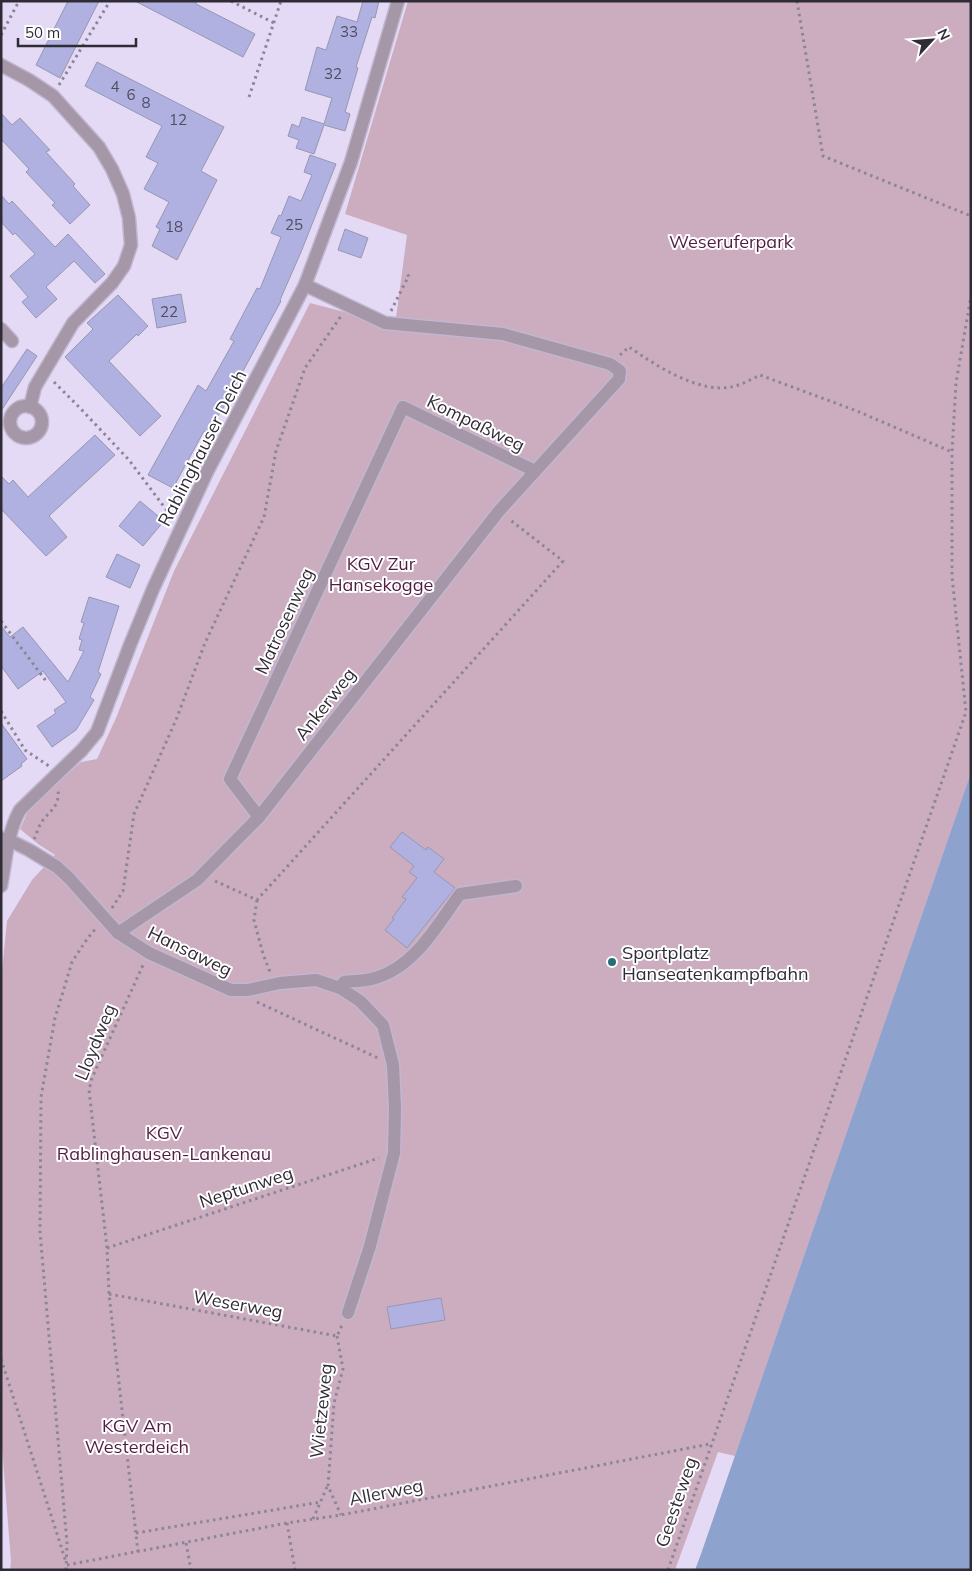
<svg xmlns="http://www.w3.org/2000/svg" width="972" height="1571" font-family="Mulish,sans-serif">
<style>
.green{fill:#ccadc0}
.water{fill:#8da2cd}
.building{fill:#b0b1e1;stroke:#9697b1}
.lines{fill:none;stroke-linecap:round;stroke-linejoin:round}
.minor-casing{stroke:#c0b7cf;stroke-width:15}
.path{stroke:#8c8598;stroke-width:3;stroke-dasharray:2.5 4;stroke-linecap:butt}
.minor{stroke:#a596a8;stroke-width:12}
.poi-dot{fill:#256e78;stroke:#fff;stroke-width:2}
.labels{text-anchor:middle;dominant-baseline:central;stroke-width:4;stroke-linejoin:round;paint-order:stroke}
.number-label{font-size:15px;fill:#4f4d61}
.park-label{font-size:18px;fill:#521b43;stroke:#fff}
.street-label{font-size:18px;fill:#2f2c36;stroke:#fff}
.poi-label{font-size:18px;fill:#2f2c36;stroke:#fff;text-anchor:start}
</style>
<rect width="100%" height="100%" fill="#e4daf5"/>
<polygon class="green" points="408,1 971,1 971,774 735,1456 718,1452 675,1570 10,1570 11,1562 1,1434 1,981 7,921 32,880 55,855 38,844 20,829 29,809 57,783 81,762 97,759 116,718 174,571 310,303 395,325 407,235 345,214"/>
<polygon class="water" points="971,773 971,1570 695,1570 701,1554"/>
<g class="building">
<polygon points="68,1 99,1 60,78 36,65"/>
<polygon points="135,1 196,1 196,4 255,34 243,57"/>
<polygon points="363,1 379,1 375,18 372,17 356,67 358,68 345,112 350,114 345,131 324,125 314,154 296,148 299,140 288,136 292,124 299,127 302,117 324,124 332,98 305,90 317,47 326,50 337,16 357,22"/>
<polygon points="97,62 224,127 201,171 217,180 177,260 152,246 160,229 156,227 169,202 144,189 158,163 146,157 162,126 85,86"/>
<polygon points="1,113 12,125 20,118 50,150 46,152 75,184 73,186 90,205 70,224 52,205 55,203 26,172 29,169 1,139"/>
<polygon points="310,155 336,164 301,252 280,300 281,301 222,410 207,432 204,431 173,488 148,475 198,385 206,391 234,341 230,339 257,288 260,289 281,237 271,233 279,215 281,216 289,196 301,201 312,175 304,172"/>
<polygon points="1,195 9,204 12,201 55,247 68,234 105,274 95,283 74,261 46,287 57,299 36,318 22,302 28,297 10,276 35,254 15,233 13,235 1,222"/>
<polygon points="345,229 368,238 361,258 338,250"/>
<polygon points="181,294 186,322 157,328 152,299"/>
<polygon points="118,295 148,326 138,336 137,334 109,361 161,416 140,436 65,357 93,329 87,323"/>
<polygon points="27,349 37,356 1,411 1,388"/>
<polygon points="95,435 115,455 49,516 67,537 46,556 1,509 1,476 9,484 13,480 28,497"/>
<polygon points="140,501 164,521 143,546 119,526"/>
<polygon points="117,554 140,565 130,588 106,577"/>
<polygon points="89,597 119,606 98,672 101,674 90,697 94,700 76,730 52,747 37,726 56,713 54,710 66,702 43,671 18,689 1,666 1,626 10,637 23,627 68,682 84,651 79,650 82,640 79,639 84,623 81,622"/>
<polygon points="1,723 27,759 21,764 22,766 1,781"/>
<polygon points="402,832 426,850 428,847 444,859 434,872 455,888 407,948 385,930 394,919 392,918 406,899 402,897 417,878 409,872 414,866 390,847"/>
<polygon points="441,1298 445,1320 391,1329 387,1307"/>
</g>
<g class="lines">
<defs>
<g id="minor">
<polyline points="1,65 29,80 53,96 99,147 112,169 123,194 129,218 131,245 124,266 112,283 73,323 35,387 30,407"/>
<polyline points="1,329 12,341"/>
<circle cx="26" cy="422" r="16"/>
<polyline points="259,817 230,779 403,407 535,471"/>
<polyline points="1,838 9,840 29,850 57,867 69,878 118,933 149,953 231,990 248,990 280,983 316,980 340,988 360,1001 383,1025 393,1065 395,1109 394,1153 370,1246 348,1313"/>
<path d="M1,886C6,861 7,833 20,810L82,750L97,732L130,645L153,589L207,472L305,285L351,162L398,1"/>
<polyline points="118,933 197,880 259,817 499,511 619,379 620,371 610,364 503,334 385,323 305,285"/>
<path d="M340,988L344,982C354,981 366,981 375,978C415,967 437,925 460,894L516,886"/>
</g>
</defs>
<use href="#minor" class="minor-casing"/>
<g class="path">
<polyline points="231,1 274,23"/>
<polyline points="797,1 823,156 971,216"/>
<polyline points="1,35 19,1"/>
<polyline points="59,85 110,1"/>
<polyline points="249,97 281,1"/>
<polyline points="391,311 406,281 409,277 407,273"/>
<path d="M620,355L629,347C655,365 702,396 735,386C743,384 752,379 760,375L857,411L952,452"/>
<polyline points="54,382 79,407 129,460 171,516"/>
<polyline points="1,621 46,681"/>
<polyline points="1,711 25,750 49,766"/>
<path d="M34,839C37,833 39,825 43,820C51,810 60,805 58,790"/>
<polyline points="215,881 257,900 563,561 509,519"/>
<polyline points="257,900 254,920 263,954 270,972"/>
<polyline points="112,908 123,891 134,814 176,720 205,643 264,517 276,451 305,368 341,316"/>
<polyline points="257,1002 378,1058"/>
<polyline points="107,1248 379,1158"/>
<polyline points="109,1294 337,1336 343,1323"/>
<polyline points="337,1336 343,1369 334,1403 328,1486 341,1515"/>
<polyline points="1,1359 66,1562"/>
<polyline points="313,1519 327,1487"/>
<polyline points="287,1523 295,1570"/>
<polyline points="136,1533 321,1502"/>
<polyline points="186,1543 191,1570"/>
<polyline points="138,1552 109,1294 107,1248 89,1090 92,1078 143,965"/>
<polyline points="67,1565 287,1523 341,1515 710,1444"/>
<polyline points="66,1570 67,1543 40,1232 41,1097 55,1018 72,962 87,939 97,927"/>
<polyline points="668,1570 966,712 952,576 952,452 956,383 971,296"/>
</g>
<use href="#minor" class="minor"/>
</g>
<circle class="poi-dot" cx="612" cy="962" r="5"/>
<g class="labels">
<g class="number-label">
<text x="349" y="31">33</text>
<text x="333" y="73">32</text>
<text x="115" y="86">4</text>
<text x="131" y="94">6</text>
<text x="146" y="102">8</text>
<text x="178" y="119">12</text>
<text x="294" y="224">25</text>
<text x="174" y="226">18</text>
<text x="169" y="311">22</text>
</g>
<g class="park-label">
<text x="731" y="241">Weseruferpark</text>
<text x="381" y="563">KGV Zur<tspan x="381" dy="21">Hansekogge</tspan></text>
<text x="164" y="1132">KGV<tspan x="164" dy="21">Rablinghausen-Lankenau</tspan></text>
<text x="137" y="1425">KGV Am<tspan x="137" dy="21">Westerdeich</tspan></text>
</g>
<g class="street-label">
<text transform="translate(476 423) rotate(26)">Kompaßweg</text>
<text transform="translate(202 448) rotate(-63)">Rablinghauser Deich</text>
<text transform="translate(284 621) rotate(-65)">Matrosenweg</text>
<text transform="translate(325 704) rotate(-52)">Ankerweg</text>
<text transform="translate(190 951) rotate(26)">Hansaweg</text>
<text transform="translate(95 1042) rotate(-68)">Lloydweg</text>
<text transform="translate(246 1187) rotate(-18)">Neptunweg</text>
<text transform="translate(238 1304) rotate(10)">Weserweg</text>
<text transform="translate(321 1411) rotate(-84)">Wietzeweg</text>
<text transform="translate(386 1492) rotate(-11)">Allerweg</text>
<text transform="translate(676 1502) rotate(-71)">Geesteweg</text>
</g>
<g class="poi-label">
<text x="622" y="952">Sportplatz<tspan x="622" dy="21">Hanseatenkampfbahn</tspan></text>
</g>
</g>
<rect width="972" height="1571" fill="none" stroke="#2f2c36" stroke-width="5"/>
<g transform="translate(932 40) rotate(64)" stroke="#ffffff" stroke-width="4" paint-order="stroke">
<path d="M0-4L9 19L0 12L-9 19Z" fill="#2f2c36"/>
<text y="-8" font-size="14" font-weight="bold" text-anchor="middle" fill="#2f2c36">N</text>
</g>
<path d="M18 38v8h118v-8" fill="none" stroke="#2f2c36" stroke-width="2.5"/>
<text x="25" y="38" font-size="15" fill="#2f2c36" stroke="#ffffff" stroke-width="4" paint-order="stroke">50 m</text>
</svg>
